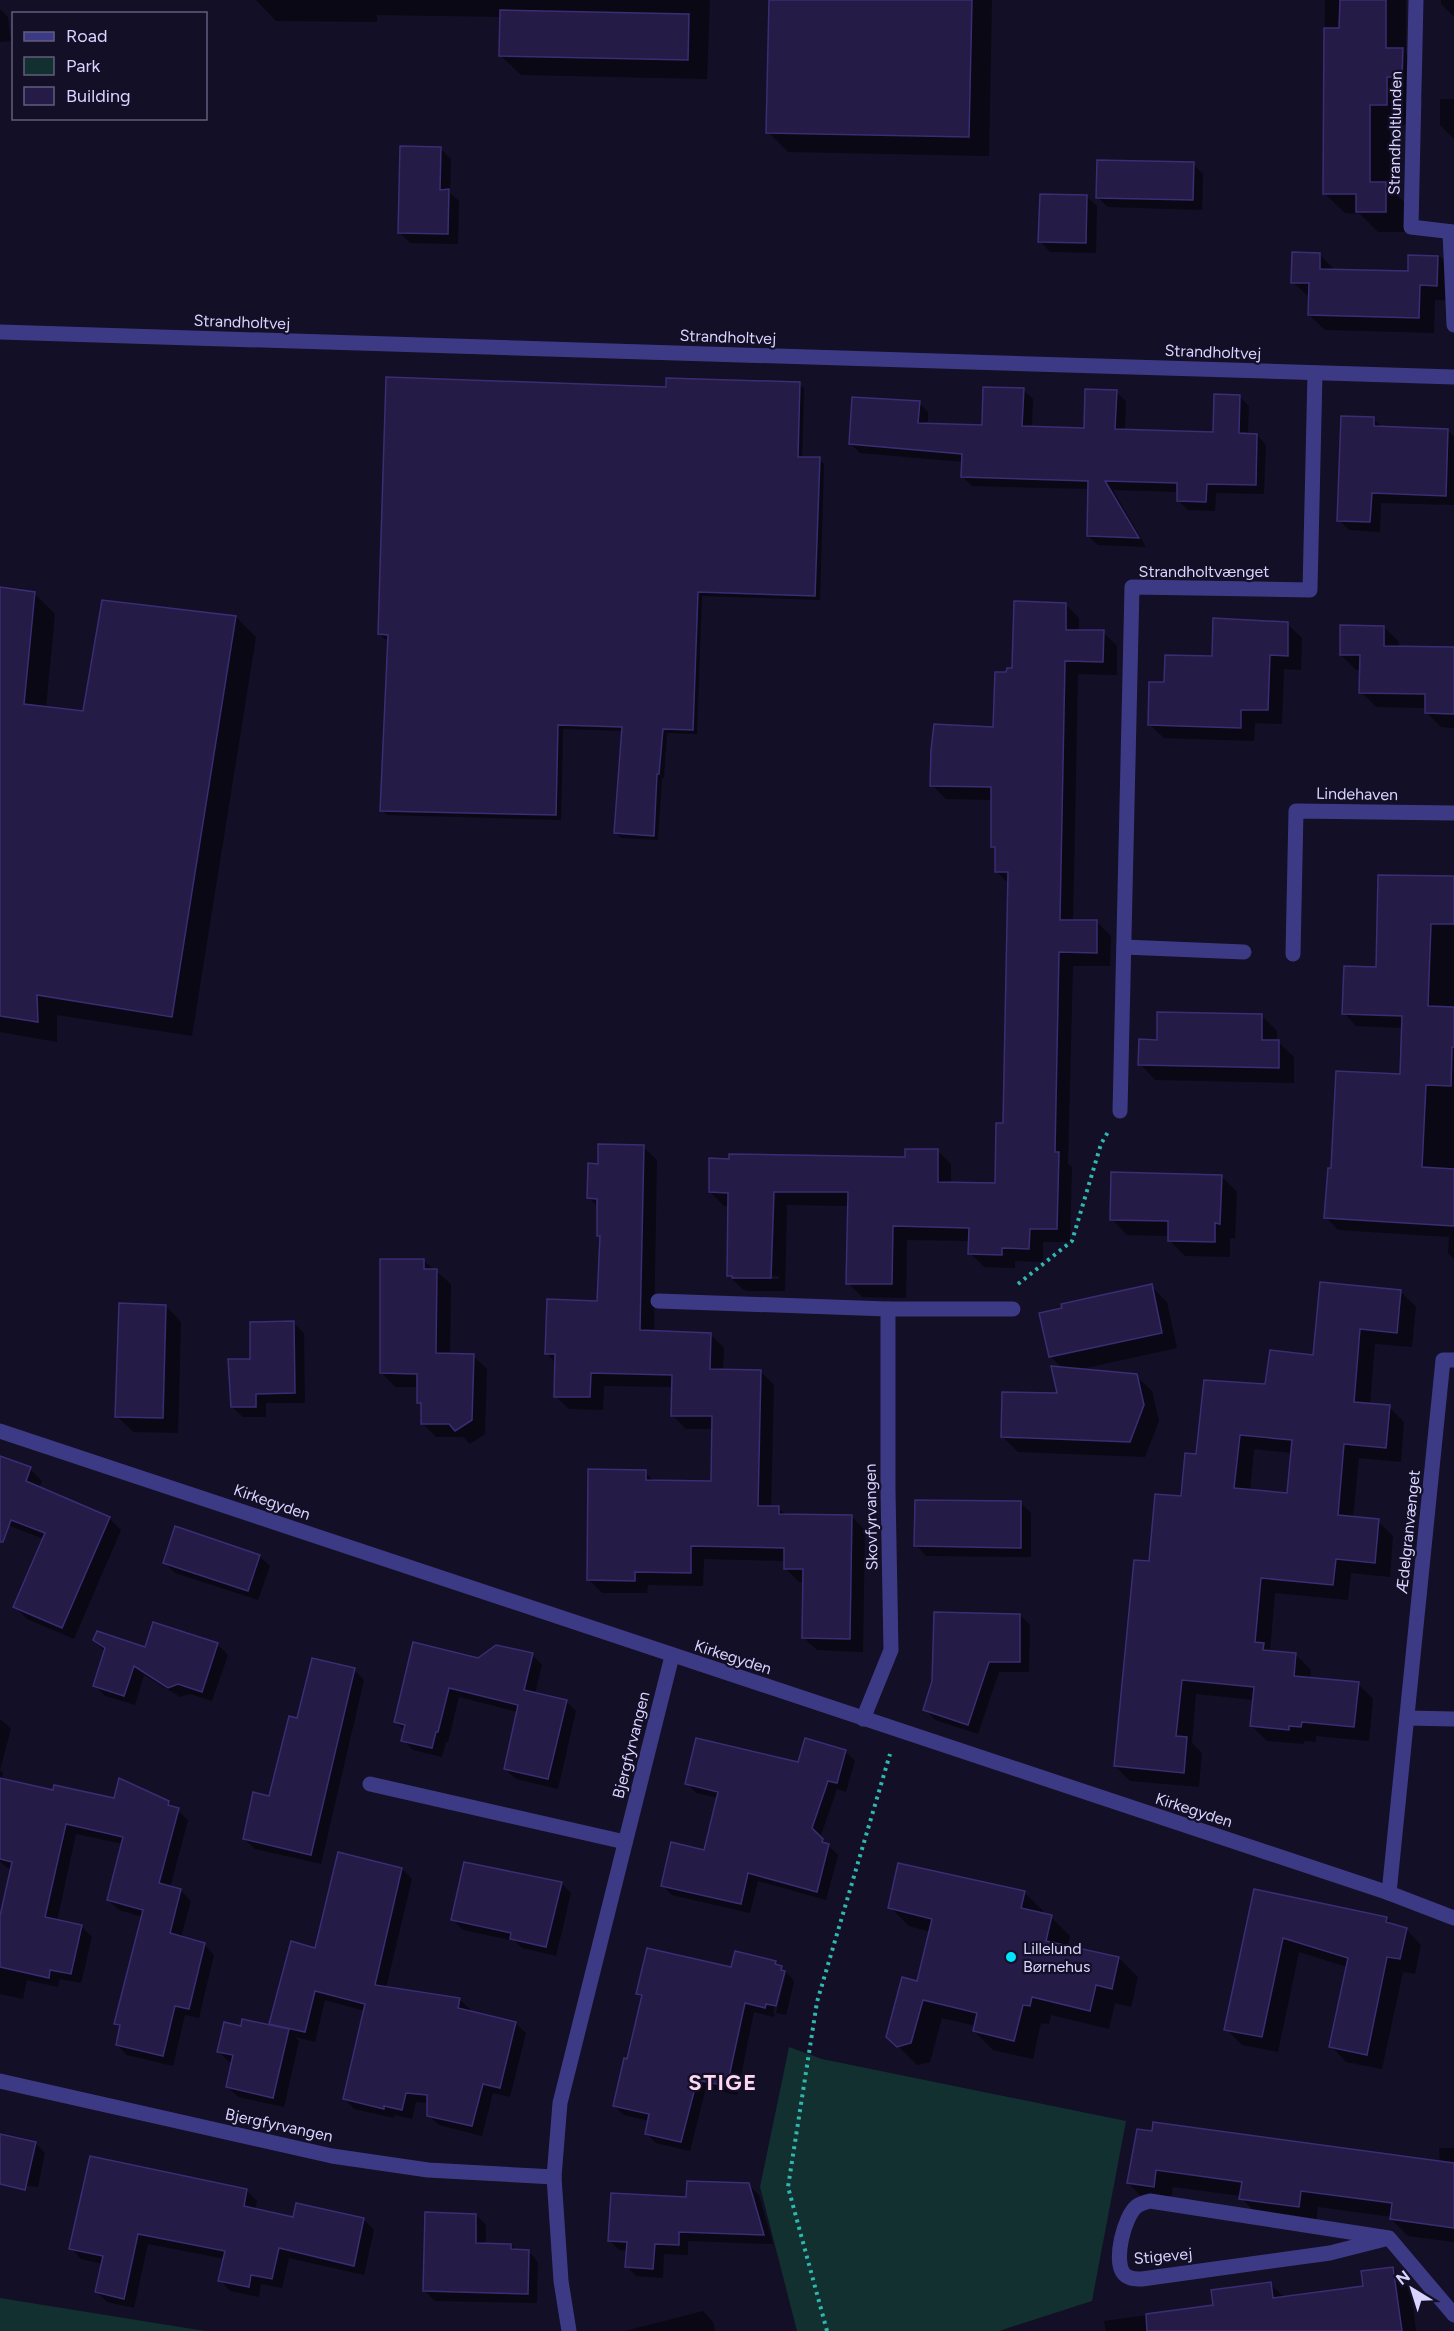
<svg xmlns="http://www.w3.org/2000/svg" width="1454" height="2331" font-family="Figtree,sans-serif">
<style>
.green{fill:#12302f}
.shadow{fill:#0007;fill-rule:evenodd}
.building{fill:#241b47;stroke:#3b2d73;stroke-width:1.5;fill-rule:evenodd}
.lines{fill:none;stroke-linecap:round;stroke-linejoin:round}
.path{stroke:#2fb8b0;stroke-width:4;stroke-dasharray:3 4.5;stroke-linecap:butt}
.minor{stroke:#3d3a85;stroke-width:15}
.tertiary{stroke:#3d3a85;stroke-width:15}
.poi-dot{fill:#00e5ff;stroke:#130f26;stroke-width:2}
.labels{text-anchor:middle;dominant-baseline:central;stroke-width:4.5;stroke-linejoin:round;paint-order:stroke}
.street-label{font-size:16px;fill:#d9d4ff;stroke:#130f26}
.poi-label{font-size:16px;fill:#d9d4ff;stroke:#130f26;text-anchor:start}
.district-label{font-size:22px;font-weight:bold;letter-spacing:1.5px;fill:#ffd6f0;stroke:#130f26}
</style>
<rect width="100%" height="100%" fill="#130f26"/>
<g class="green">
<polygon points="789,2047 822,2059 1126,2121 1092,2301 999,2331 797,2331 760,2187"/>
<polygon points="0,2298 205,2331 0,2331"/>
</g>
<g class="shadow">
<polygon points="256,0 731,0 710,0 707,79 521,75 500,55 501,17 377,15 377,22 276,21"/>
<polygon points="771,0 992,0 989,156 788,152 768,132"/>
<polygon points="1325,0 1406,0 1406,53 1422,70 1422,97 1407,96 1407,125 1390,125 1390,188 1406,204 1406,232 1378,232 1360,214 1345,213 1324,193"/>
<polygon points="1441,0 1454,0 1454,17 1441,4"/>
<polygon points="0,9 8,17 11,41 0,42"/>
<polygon points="1440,99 1454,99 1454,139 1440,125"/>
<polygon points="441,149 451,159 450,193 459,201 458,244 410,243 399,232"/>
<polygon points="1193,164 1203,174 1202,210 1108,207 1097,197"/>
<polygon points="1086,196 1097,206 1096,253 1050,252 1040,241"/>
<polygon points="1319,254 1335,270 1409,272 1410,256 1441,257 1454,270 1454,301 1435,300 1434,333 1325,330 1309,315 1310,298 1293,282"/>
<polygon points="799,384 804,389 802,458 819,459 824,464 820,600 702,596 697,734 667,733 664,778 662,778 658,840 621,838 616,833 623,731 563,729 561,820 387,815 382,810 389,639 384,639 380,634 667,388"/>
<polygon points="1023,390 1033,399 1032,428 1086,429 1116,392 1126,401 1125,431 1214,434 1239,396 1249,406 1248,435 1257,435 1266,445 1264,494 1216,493 1215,511 1188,510 1178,500 1179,492 1113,490 1146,547 1098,545 1088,536 1089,489 972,486 963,477 963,462 860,453 850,443 919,403 928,412 928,425 983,427"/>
<polygon points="1374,419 1383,428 1448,430 1454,437 1454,505 1381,503 1380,532 1349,530 1339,520"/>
<polygon points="0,588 34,593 55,614 46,708 84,713 236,617 256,637 192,1036 57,1015 57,1042 0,1032"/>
<path d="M1065,604L1079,618V632H1103L1117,646V675L1078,674L1073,921L1097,922L1111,936L1110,966H1073L1068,1164L1072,1167L1070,1242H1043V1262L1015,1261V1268L984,1267L970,1253V1241L907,1240L906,1298L862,1297L848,1283L849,1206L787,1205L785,1291H747L742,1289L728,1275L730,1206H724L710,1192L907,1159L937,1150L951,1164V1183L996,1184L1004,1125L1009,884L996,871V851L992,847L993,800L946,799L932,785L995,728L1008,674ZM740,1276H779V1279H740Z"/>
<polygon points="1287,624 1302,638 1301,670 1284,669 1282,724 1255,723 1254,741 1164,738 1149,724 1166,684 1214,658"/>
<polygon points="1384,627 1399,642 1399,647 1454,649 1454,728 1441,727 1426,712 1427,708 1376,707 1361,692 1361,670 1356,670 1341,655"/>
<polygon points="1454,878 1454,1259 1448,1253 1449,1237 1338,1230 1326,1217 1332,1170 1401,1076 1403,1028 1356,1026 1344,1013 1378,969"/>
<polygon points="1262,1016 1277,1031 1277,1041 1294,1057 1294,1083 1155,1080 1140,1064 1158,1041"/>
<polygon points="643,1147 657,1160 654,1332 710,1334 724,1348 723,1370 760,1371 774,1385 771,1508 778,1508 786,1515 851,1516 865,1530 863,1652 817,1650 803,1637 804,1582 799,1582 785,1568 785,1561 704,1559 703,1586 648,1585 647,1593 602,1593 588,1579 645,1472 655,1482 712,1483 713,1429 686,1429 672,1415 673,1387 604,1386 603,1410 569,1409 555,1396 556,1363 546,1353 599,1302 602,1239 598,1235 599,1208 589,1198 599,1165"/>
<polygon points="1221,1176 1237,1192 1235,1238 1230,1238 1230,1257 1185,1256 1169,1240 1169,1236 1127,1235 1112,1219"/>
<polygon points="424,1261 451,1284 450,1355 473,1356 487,1369 485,1434 470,1444 463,1437 436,1437 422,1423 422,1406 419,1402 419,1387 395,1387 382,1373"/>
<polygon points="1151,1286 1167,1302 1177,1348 1077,1370 1136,1376 1152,1391 1159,1421 1145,1457 1018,1452 1003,1437 1059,1395 1063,1369 1050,1356"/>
<path d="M1400,1291L1416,1307L1412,1347L1375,1344L1370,1405L1389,1407L1404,1422L1401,1462L1359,1458L1353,1518L1378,1521L1393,1536L1390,1577L1351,1573L1348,1600L1275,1593L1270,1651L1295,1654L1311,1670L1310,1679L1358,1684L1373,1699L1369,1741L1316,1736V1742L1304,1741V1744L1267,1741L1252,1726L1254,1700L1196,1694L1192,1743L1202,1753L1199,1787L1130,1781L1115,1766L1150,1563L1183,1498L1198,1455L1266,1386L1315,1357ZM1254,1449L1292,1453L1288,1495L1250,1491Z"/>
<polygon points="166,1306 181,1322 178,1433 133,1432 117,1416"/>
<polygon points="294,1323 304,1333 305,1403 266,1403 266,1417 243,1417 232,1407 252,1361"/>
<polygon points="0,1458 30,1469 42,1481 39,1488 109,1518 121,1530 74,1639 27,1619 15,1607 44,1539 0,1522"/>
<polygon points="1021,1503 1031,1513 1031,1557 926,1556 916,1545"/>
<polygon points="259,1556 270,1566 258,1600 175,1573 164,1562"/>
<polygon points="1020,1615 1030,1625 1029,1672 999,1672 978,1734 935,1720 925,1709"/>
<polygon points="154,1624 218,1645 228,1655 212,1701 190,1694 180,1697 144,1675 135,1705 105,1696 94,1685 105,1651 94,1640 146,1649"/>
<polygon points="532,1655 542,1665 535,1694 566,1701 576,1711 558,1789 516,1779 505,1769 518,1712 459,1697 448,1742 446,1742 442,1757 413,1750 403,1740 405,1731 396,1722 478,1659"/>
<polygon points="354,1670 364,1680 321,1864 255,1849 244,1839 270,1798 298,1720"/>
<polygon points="0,1719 11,1729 0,1770 3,1773 2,1780 54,1792 115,1800 168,1802 188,1820 170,1888 180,1890 191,1901 181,1937 204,1944 214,1955 199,2018 185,2015 173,2066 127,2055 117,2045 121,2029 115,2023 143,1917 119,1910 108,1900 123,1844 76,1834 57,1921 82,1927 92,1937 81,1983 60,1979 58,1987 27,1980 23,1999 0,1994 0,1922 12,1869 7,1868 0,1861"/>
<polygon points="845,1751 855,1761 846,1792 837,1789 820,1838 838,1855 826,1900 758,1881 750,1913 672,1895 663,1886 706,1852 718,1798 696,1793 687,1783 799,1764"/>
<polygon points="402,1869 412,1879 386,1988 459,1999 470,2009 469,2012 515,2023 526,2033 510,2097 493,2093 482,2136 439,2125 428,2115 429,2103 416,2102 412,2119 394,2115 394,2118 354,2109 344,2098 365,2011 325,2000 315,2042 295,2037 299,2041 284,2107 238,2097 227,2086 233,2063 229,2062 219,2052 242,2027 275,2028 271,2024 316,1950"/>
<polygon points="561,1883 571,1893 556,1956 522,1948 515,1941 463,1930 453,1920"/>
<polygon points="1255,1891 1387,1919 1394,1926 1406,1929 1421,1945 1415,1974 1403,1972 1382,2069 1346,2062 1331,2046 1347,1967 1299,1952 1278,2052 1242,2045 1226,2029"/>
<polygon points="1024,1892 1043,1911 1042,1915 1051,1917 1070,1936 1068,1947 1119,1958 1138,1977 1131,2007 1115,2003 1109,2029 1051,2015 1049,2024 1041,2023 1033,2059 993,2050 974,2031 976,2026 942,2018 930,2062 917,2065 888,2036 919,1982 931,1932 909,1926 890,1907"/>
<polygon points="736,1953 776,1963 791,1977 794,1982 786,2015 776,2013 786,1973 784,1971 773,2013 775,2014 774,2017 754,2012 737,2095 706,2088 690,2151 656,2143 647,2134 649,2121 624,2115 614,2106 628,2061 642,1998 637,1993 732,1969"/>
<polygon points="1138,2131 1440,2163 1439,2148 1454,2148 1454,2242 1408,2236 1391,2219 1392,2217 1318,2207 1316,2224 1258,2215 1241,2198 1241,2196 1173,2187 1170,2203 1145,2200 1128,2183"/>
<polygon points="0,2135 35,2143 45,2153 38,2187 0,2182"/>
<polygon points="749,2185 759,2195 773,2244 688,2241 688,2255 664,2254 663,2278 636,2276 627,2266 628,2251 619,2250 609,2240 688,2199"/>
<polygon points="247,2191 257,2201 255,2210 294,2219 363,2219 374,2230 364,2275 289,2258 282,2288 261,2284 259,2297 230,2291 220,2280 225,2259 148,2244 134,2308 107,2302 97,2292 103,2264 81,2259 71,2248"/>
<polygon points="476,2215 486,2225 486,2245 511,2245 516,2251 528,2251 538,2262 537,2303 435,2301 425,2291"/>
<polygon points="1393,2268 1411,2286 1416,2331 1106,2331 1104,2321 1215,2306 1270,2284 1285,2298 1365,2288"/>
<polygon points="703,2311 713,2322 715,2331 625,2331"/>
</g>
<g class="building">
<polygon points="769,0 972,0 969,137 766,133"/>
<polygon points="1340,0 1386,0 1386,48 1403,48 1402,77 1387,77 1387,105 1370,105 1370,182 1386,182 1386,212 1356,212 1356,194 1323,194 1324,28 1339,28"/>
<polygon points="500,10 689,14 688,60 499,56"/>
<polygon points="400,146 441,147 440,190 449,189 448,234 398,233"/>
<polygon points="1097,160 1194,162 1193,200 1096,198"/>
<polygon points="1040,194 1087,195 1086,243 1038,242"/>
<polygon points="1292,252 1320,253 1320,269 1408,271 1408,255 1438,256 1437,286 1420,285 1419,318 1308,315 1309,283 1291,283"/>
<polygon points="386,377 666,387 666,378 800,382 798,457 820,457 815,596 698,592 693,730 663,729 659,774 657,774 654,836 614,833 622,727 558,725 556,815 380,811 388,635 378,634"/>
<polygon points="983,387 1024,388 1022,426 1084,428 1085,389 1117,390 1115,429 1213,432 1214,394 1240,395 1239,433 1257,434 1256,485 1207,484 1206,502 1177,501 1177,483 1105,481 1139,538 1087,536 1088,481 961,477 962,454 849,444 852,397 920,401 918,423 982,425"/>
<polygon points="1341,416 1374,417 1374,426 1448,429 1446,496 1372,493 1370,522 1337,521"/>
<polygon points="0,587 35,592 24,704 83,711 102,600 236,616 172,1017 37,995 38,1022 0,1016"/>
<polygon points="1014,601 1066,603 1066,630 1104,630 1103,662 1065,661 1060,920 1097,920 1097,953 1059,952 1055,1152 1059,1152 1057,1229 1030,1229 1029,1249 1002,1248 1002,1255 968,1254 969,1228 893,1226 892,1284 846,1284 848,1192 774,1192 771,1278 732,1278 732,1276 727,1276 728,1193 709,1192 709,1158 729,1159 729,1154 905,1157 905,1149 938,1149 938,1182 995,1183 996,1123 1003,1123 1008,872 995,872 995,847 991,847 991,787 930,786 931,750 934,724 993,727 995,672 1006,672 1007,668 1012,668"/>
<polygon points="1213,618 1288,622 1288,656 1270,655 1268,710 1241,710 1241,728 1148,725 1149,682 1164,682 1165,655 1212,656"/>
<polygon points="1340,625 1384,626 1384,646 1454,647 1454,714 1425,713 1425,694 1359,693 1360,655 1340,655"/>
<polygon points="1378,875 1454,876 1454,924 1431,924 1428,1006 1454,1007 1454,1047 1452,1047 1451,1086 1426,1085 1422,1167 1454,1169 1454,1226 1324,1218 1328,1168 1331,1168 1336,1071 1400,1074 1402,1016 1342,1014 1344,966 1376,967"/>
<polygon points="1157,1012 1262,1014 1262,1040 1279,1040 1279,1068 1138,1065 1139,1039 1157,1040"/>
<polygon points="598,1144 644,1145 640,1330 711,1333 710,1369 761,1370 758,1506 779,1506 779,1514 852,1515 850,1639 802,1638 803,1569 784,1569 784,1548 691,1546 691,1573 635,1572 635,1581 587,1580 588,1469 646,1470 646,1480 711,1481 712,1416 671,1416 672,1375 591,1373 590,1397 554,1397 555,1354 545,1354 547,1299 597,1301 600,1236 597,1236 597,1199 587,1198 588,1163 598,1164"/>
<polygon points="1111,1172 1222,1175 1220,1224 1215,1223 1215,1242 1168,1241 1168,1221 1110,1220"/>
<polygon points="380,1259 424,1259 424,1269 437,1269 436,1353 474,1354 472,1420 455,1431 449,1424 421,1424 421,1403 417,1403 417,1374 380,1373"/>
<path d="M1320,1282L1401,1290L1397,1333L1360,1329L1354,1402L1390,1405L1386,1448L1344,1444L1338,1515L1379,1519L1375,1563L1336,1559L1333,1585L1261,1578L1255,1642L1264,1643L1263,1650L1296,1653L1294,1676L1359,1682L1354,1727L1302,1722L1301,1727L1289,1726V1730L1250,1726L1254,1687L1182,1680L1176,1736L1187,1737L1184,1773L1114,1766L1134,1560L1149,1561L1155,1494L1181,1496L1185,1453L1196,1454L1204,1380L1265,1384L1270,1350L1313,1355ZM1240,1435L1292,1440L1287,1493L1234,1488Z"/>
<polygon points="1152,1284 1162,1333 1049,1357 1039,1313 1062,1308 1061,1304"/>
<polygon points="119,1303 166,1305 163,1418 115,1417"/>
<polygon points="294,1321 295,1393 256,1394 256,1407 231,1407 228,1359 250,1359 250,1322"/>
<polygon points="1051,1366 1137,1374 1144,1405 1130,1442 1001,1437 1002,1392 1057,1393"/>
<polygon points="0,1456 31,1467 26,1481 110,1517 62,1628 13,1607 45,1533 11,1520 3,1542 0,1542"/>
<polygon points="915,1500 1021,1501 1021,1548 914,1546"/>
<polygon points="175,1526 260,1555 248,1591 163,1563"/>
<polygon points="934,1612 1020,1614 1020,1662 989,1662 968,1725 923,1710 932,1681"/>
<polygon points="153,1622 218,1643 202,1692 178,1684 168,1688 134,1666 124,1696 93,1686 105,1648 93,1640 97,1631 145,1647"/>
<polygon points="413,1642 478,1658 496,1645 533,1653 524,1690 567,1700 548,1779 504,1769 518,1705 449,1688 438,1732 436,1732 432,1748 401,1741 405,1725 394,1722"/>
<polygon points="312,1658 355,1668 311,1855 243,1839 253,1792 269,1796 289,1716 297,1718"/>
<polygon points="696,1738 798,1762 805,1738 846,1750 837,1783 828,1781 812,1828 823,1839 822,1842 829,1844 817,1892 748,1873 741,1904 661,1886 671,1842 704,1850 718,1792 685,1784"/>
<polygon points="0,1778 53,1790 54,1785 114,1798 119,1778 169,1801 168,1805 179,1808 159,1883 181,1889 170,1933 205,1943 189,2009 175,2006 163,2056 116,2045 120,2025 114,2024 143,1910 107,1900 123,1837 66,1824 45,1917 82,1925 71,1974 50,1970 49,1978 0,1967 0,1916 12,1862 0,1859"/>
<polygon points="338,1852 402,1868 375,1985 460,1998 458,2008 516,2022 500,2088 483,2084 472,2126 427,2116 427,2095 406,2093 402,2110 384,2106 384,2109 343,2099 365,2004 315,1991 305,2032 269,2024 291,1941 315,1948"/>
<polygon points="464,1862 562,1882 546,1947 510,1939 511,1933 451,1920"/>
<polygon points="898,1863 1025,1891 1021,1908 1052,1915 1046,1941 1119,1957 1112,1989 1096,1985 1090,2011 1032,1997 1030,2006 1023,2005 1014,2041 973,2031 977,2013 923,2000 911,2043 897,2047 886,2037 902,1977 917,1981 932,1919 888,1908"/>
<polygon points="1254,1889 1387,1917 1386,1922 1407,1928 1400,1959 1387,1957 1367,2055 1329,2047 1348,1958 1283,1938 1262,2037 1224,2030"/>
<polygon points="647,1948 731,1967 735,1951 776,1961 775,1964 782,1966 781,1970 785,1971 776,2006 766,2004 765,2008 745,2003 727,2086 697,2080 681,2142 645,2134 649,2114 613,2106 624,2058 627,2059 642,1995 636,1994"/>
<polygon points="242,2019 289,2029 273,2098 226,2087 233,2055 217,2052 224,2022 241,2026"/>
<polygon points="1153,2122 1454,2163 1454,2228 1390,2219 1392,2203 1301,2191 1299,2207 1239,2199 1242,2182 1156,2170 1154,2187 1127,2183 1137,2129 1152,2131"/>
<polygon points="0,2134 36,2142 25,2190 0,2184"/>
<polygon points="90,2156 247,2189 244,2206 293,2217 296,2203 364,2218 354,2266 279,2248 272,2279 251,2275 249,2287 218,2281 225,2251 138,2234 124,2299 95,2292 103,2256 69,2249"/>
<polygon points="687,2181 749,2183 764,2235 679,2232 679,2245 655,2244 653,2269 625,2267 627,2242 608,2241 611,2193 686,2197"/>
<polygon points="425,2212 476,2214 476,2243 511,2244 511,2249 529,2250 528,2294 423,2291"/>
<polygon points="1393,2267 1402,2331 1147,2331 1146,2314 1213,2305 1211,2290 1271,2282 1273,2298 1363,2286 1361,2271"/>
</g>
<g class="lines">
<g class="path">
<polyline points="1018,1284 1072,1241 1101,1144 1108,1132"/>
<polyline points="827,2331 788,2187 817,2002 890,1754"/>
</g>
<g class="minor">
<polyline points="1416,0 1411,227 1454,232"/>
<polyline points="1450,232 1454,325"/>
<polyline points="0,332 1454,377"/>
<polyline points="1124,947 1244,952"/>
<polyline points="1293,954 1296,811 1454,813"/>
<polyline points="1120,1111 1132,587 1310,590 1315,373"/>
<polyline points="658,1301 888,1309 1013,1309"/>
<polyline points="1407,1718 1454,1719"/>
<polyline points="863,1719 891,1650 888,1491 888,1309"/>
<polyline points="370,1784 625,1842"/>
<polyline points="1389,1893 1443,1360 1454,1360"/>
<polyline points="0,2081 332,2156 428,2170 554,2177"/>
<path d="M1389,2238L1330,2253L1142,2279C1135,2279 1129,2279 1124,2274C1113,2261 1124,2216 1137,2206C1140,2204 1146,2202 1150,2201L1389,2238L1454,2315"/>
<polyline points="569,2331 561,2281 554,2177 560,2103 672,1656"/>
</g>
<polyline class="tertiary" points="0,1431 1389,1893 1454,1918"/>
</g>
<circle class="poi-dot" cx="1011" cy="1957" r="6"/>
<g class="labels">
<g class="street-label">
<text transform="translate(1395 133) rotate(-89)">Strandholtlunden</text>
<text transform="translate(242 322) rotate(2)">Strandholtvej</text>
<text transform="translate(728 337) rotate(2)">Strandholtvej</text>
<text transform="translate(1213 352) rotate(2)">Strandholtvej</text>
<text x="1204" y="571">Strandholtvænget</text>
<text transform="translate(1357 794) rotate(1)">Lindehaven</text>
<text transform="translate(272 1502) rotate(19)">Kirkegyden</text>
<text transform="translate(871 1517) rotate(-91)">Skovfyrvangen</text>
<text transform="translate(1408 1532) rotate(-84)">Ædelgranvænget</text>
<text transform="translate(733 1657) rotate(18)">Kirkegyden</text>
<text transform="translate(631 1745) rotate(-76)">Bjergfyrvangen</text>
<text transform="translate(1194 1810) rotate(18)">Kirkegyden</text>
<text transform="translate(279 2125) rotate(12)">Bjergfyrvangen</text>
<text transform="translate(1163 2256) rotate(-5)">Stigevej</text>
</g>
<g class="poi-label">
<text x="1023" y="1948">Lillelund<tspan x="1023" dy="18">Børnehus</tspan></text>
</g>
<g class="district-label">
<text x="723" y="2082">STIGE</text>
</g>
</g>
<rect x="12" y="12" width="195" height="108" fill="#130f26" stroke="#625e7d" stroke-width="1.5"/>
<rect x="24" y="32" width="30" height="9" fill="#3d3a85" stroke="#625e7d" stroke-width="1.5"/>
<text x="66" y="42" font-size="18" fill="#d9d4ff">Road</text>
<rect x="24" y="57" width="30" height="18" fill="#12302f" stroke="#625e7d" stroke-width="1.5"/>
<text x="66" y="72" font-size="18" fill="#d9d4ff">Park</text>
<rect x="24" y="87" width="30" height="18" fill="#241b47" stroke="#625e7d" stroke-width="1.5"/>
<text x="66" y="102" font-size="18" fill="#d9d4ff">Building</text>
<g transform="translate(1412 2289) rotate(322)" stroke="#130f26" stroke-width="4.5" paint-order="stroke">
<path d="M0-4.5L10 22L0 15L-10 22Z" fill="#d9d4ff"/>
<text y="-9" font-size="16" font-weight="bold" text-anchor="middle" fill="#d9d4ff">N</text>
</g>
</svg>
